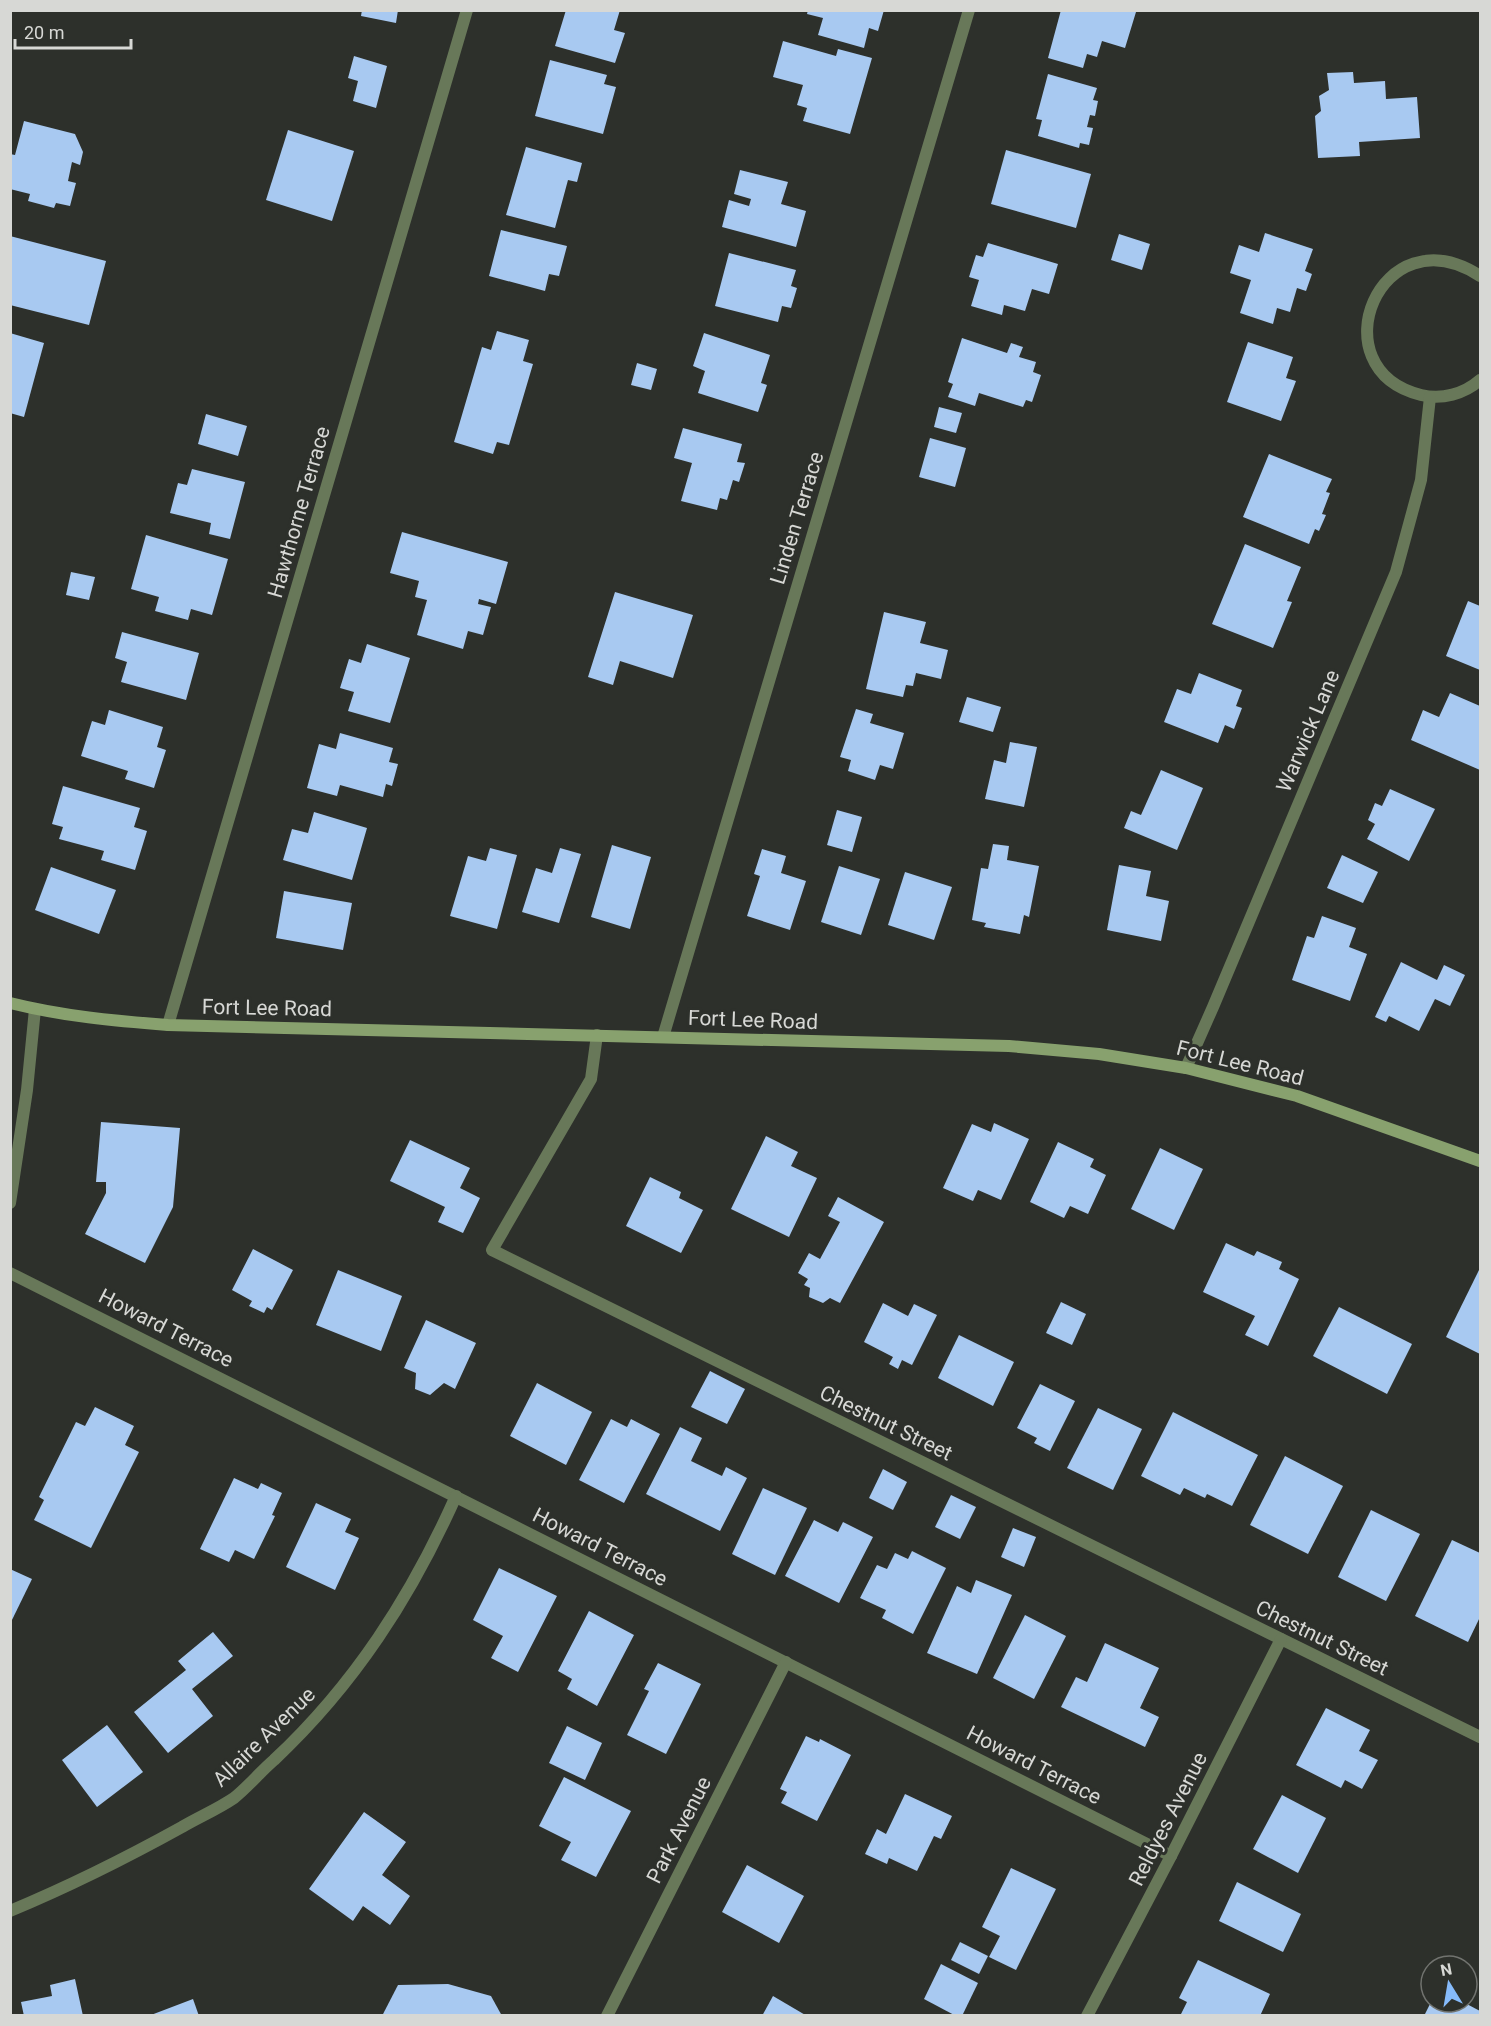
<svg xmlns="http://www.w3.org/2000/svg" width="1491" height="2026" font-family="Roboto,sans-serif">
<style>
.building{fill:#a8c9f1}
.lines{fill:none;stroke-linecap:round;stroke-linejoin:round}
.minor{stroke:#687859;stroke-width:12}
.secondary{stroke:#88a16e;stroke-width:12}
.labels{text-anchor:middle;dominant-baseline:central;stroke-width:6;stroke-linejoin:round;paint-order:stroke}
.street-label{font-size:21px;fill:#d7d8d5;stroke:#2d302b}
</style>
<rect width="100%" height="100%" fill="#2d302b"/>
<g class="building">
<polygon points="362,10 398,10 396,23 361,16"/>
<polygon points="566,10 620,10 614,30 625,33 615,63 555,46"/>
<polygon points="808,10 884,10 878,31 869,28 864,48 818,35 823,18 807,14"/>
<polygon points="1061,10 1129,10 1136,12 1125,48 1102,41 1097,57 1087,54 1083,68 1048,58"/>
<polygon points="783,41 836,56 838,49 872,58 850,134 803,121 807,108 797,105 803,85 773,77"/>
<polygon points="354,56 387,66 376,108 353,101 358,81 348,78"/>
<polygon points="550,60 607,75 604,84 616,87 603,134 535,116"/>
<polygon points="1353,72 1354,83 1385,81 1386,99 1417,97 1420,138 1359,142 1360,156 1318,158 1315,116 1321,111 1319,96 1329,90 1327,73"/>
<polygon points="1048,74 1097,88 1093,100 1098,101 1095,116 1090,115 1087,127 1093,128 1089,145 1080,143 1079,148 1038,136 1042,120 1036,119"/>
<polygon points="24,121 75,134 83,152 80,165 72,162 68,181 76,183 70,206 56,203 54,208 28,201 30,194 10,189 10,154 15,155"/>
<polygon points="288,130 354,151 332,221 266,200"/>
<polygon points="526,147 582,163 577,182 568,180 555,228 506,215"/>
<polygon points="1006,150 1091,174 1076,228 991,204"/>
<polygon points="740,170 788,182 781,204 806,211 796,247 722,227 729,200 749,206 751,199 734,194"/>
<polygon points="501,230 567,246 559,276 549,274 545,291 489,276"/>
<polygon points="1265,233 1313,249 1305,271 1312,274 1306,291 1297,288 1290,312 1277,308 1273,324 1240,313 1251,280 1230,273 1239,245 1259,252"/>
<polygon points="1119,234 1150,244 1142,270 1111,260"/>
<polygon points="10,236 106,261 89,325 10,305"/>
<polygon points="988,243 1058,264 1049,294 1032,289 1025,311 1004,305 1002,315 971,306 979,280 969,277 976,255 983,257"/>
<polygon points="729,253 796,270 791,286 797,288 791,308 782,306 778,322 715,306"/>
<polygon points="497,331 529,340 523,361 533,364 509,445 497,442 493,454 454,442 482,347 491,350"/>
<polygon points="10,333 44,343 24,417 10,413"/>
<polygon points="704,333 770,355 761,383 767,385 758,412 698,393 705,371 693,366"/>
<polygon points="962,338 1007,353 1011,343 1023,347 1019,357 1036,362 1033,372 1041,375 1032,402 1026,400 1023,407 979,393 975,406 948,397 953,384 948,382"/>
<polygon points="1248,342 1293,357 1286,378 1296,381 1281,421 1227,402"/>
<polygon points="637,363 657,369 651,390 631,385"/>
<polygon points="939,407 962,413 956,433 934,427"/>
<polygon points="206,414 247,426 238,456 198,444"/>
<polygon points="683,428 742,444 737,462 745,463 739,482 733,480 727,500 720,498 717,510 681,501 692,463 674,458"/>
<polygon points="930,438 966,448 955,487 919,477"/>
<polygon points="1269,454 1332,479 1326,492 1330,493 1322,514 1326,515 1319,531 1315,529 1309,544 1243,517"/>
<polygon points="192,469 245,482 230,539 209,534 211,523 170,513 178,483 187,485"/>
<polygon points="402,532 508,562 496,604 479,599 478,604 491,607 483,635 468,631 463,649 417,635 427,600 415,597 419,581 390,573"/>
<polygon points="146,535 228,559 212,615 191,609 188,620 155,611 159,597 131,589"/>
<polygon points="1245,544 1301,567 1287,601 1292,602 1273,648 1212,624"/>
<polygon points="71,572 95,577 89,600 66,595"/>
<polygon points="615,592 693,615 673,678 620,661 613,685 588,677"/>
<polygon points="1468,601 1480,606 1480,670 1446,656"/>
<polygon points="884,612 926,622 920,643 948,650 941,679 916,673 913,686 906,685 903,697 866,689"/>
<polygon points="122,632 199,653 186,700 121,682 127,662 115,658"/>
<polygon points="367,644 410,658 390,723 348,711 354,692 340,688 349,659 361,663"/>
<polygon points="1199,673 1242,690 1236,706 1242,708 1234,729 1225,725 1218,743 1164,722 1177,689 1191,694"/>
<polygon points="1450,693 1480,706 1480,770 1411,740 1423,710 1439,717"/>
<polygon points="967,697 1001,707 993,732 959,722"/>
<polygon points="856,709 873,714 870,723 904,733 893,769 880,765 875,780 848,771 851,760 840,757"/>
<polygon points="109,710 163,727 157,747 166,750 154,788 125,779 128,771 81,756 92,721 105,725"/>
<polygon points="340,733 393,748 389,762 398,764 392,786 386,784 383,797 340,785 337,796 307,788 319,744 336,749"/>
<polygon points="1010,742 1037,747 1024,807 985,799 994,760 1006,763"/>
<polygon points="1161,770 1203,788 1177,850 1124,828 1131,811 1141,815"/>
<polygon points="63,786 140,808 134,827 147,831 135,870 101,860 104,851 59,839 63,827 52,824"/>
<polygon points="1390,789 1435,809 1409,861 1367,839 1375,824 1368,820 1375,803 1382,806"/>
<polygon points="837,810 862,817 852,852 827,845"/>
<polygon points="314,812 367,828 352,880 283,860 292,829 308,833"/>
<polygon points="993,844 1009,846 1007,860 1039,866 1029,917 1024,915 1020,934 984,927 986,923 972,920 981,868 988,869"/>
<polygon points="612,845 651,857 630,929 591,917"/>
<polygon points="490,848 517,855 497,929 450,916 468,856 486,861"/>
<polygon points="560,848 581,854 559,923 522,912 536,868 552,873"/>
<polygon points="762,849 786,856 781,873 806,881 790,930 747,916 760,876 754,874"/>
<polygon points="1342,855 1378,872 1363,903 1327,888"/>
<polygon points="1119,865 1151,871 1146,896 1169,901 1161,941 1107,930"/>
<polygon points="839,866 880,879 861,935 821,922"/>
<polygon points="51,867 116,890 99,934 35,910"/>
<polygon points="905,872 952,887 934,940 888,925"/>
<polygon points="284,891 352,903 343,950 276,938"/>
<polygon points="1322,916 1356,928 1349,947 1367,954 1350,1001 1292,980 1307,936 1314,938"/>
<polygon points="1401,962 1437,980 1444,965 1465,975 1450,1006 1435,999 1419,1031 1389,1016 1386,1022 1375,1017"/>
<polygon points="101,1122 180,1128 173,1207 145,1263 85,1234 106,1193 106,1182 96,1182"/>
<polygon points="994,1123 1029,1139 1001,1200 978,1190 973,1201 943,1188 972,1124 991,1132"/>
<polygon points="766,1136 798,1152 791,1166 817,1178 789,1237 731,1209"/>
<polygon points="410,1140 470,1168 460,1188 480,1198 463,1233 438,1222 445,1207 390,1181"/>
<polygon points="1058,1142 1094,1159 1090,1167 1106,1175 1088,1214 1070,1206 1064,1218 1030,1202"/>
<polygon points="1160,1148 1203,1169 1174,1230 1131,1209"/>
<polygon points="650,1177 681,1192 679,1198 703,1210 681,1253 626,1226"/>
<polygon points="838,1197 884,1222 840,1303 830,1298 823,1303 809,1297 810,1288 804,1285 808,1279 798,1273 809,1253 820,1259 840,1222 828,1216"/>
<polygon points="1226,1243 1254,1256 1257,1251 1282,1262 1279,1269 1299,1279 1268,1346 1245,1335 1255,1316 1203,1292"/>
<polygon points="253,1249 293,1270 272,1310 267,1307 264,1313 249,1306 252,1301 232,1290"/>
<polygon points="1480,1268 1480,1354 1446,1337"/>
<polygon points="338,1270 402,1296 381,1351 316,1325"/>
<polygon points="1061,1302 1086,1314 1072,1345 1046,1333"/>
<polygon points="883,1303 908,1316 914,1304 937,1315 912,1365 902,1360 898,1369 889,1364 893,1357 864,1342"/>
<polygon points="1339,1307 1412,1344 1387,1394 1313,1356"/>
<polygon points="426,1320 476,1343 455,1389 444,1383 430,1395 415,1389 416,1373 404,1368"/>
<polygon points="959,1335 1014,1362 993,1406 938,1378"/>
<polygon points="710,1371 745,1389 727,1424 691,1407"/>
<polygon points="537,1383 592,1412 566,1465 510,1436"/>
<polygon points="1040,1384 1075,1401 1050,1451 1034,1443 1037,1438 1017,1428"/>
<polygon points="95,1407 134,1426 125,1445 139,1452 91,1548 34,1520 44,1500 39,1497 76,1422 85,1426"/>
<polygon points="1098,1408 1142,1429 1113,1490 1067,1468"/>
<polygon points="1173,1412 1258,1455 1232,1506 1207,1494 1205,1498 1184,1488 1180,1495 1141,1476"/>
<polygon points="611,1419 627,1427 631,1419 660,1434 624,1503 579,1480"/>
<polygon points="680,1427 702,1438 691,1461 722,1476 726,1467 747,1478 720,1531 646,1494"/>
<polygon points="1285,1456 1343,1486 1308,1554 1250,1525"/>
<polygon points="883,1469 907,1482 893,1510 869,1498"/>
<polygon points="234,1478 258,1489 261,1483 282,1493 272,1515 275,1516 254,1559 235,1550 229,1562 200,1549"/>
<polygon points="763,1488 807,1508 775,1575 732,1554"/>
<polygon points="951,1495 976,1507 960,1539 935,1527"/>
<polygon points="316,1503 351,1519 345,1532 359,1538 335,1590 286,1567"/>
<polygon points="1371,1510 1420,1534 1386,1601 1338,1577"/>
<polygon points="814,1520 838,1532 843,1522 873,1537 839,1603 785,1576"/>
<polygon points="1013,1528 1036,1537 1024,1567 1001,1557"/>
<polygon points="1452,1540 1480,1553 1480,1617 1468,1642 1415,1616"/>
<polygon points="912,1551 946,1568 913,1634 882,1618 886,1610 860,1598 877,1565 887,1569 895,1553 908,1559"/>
<polygon points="499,1568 557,1596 518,1672 491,1658 503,1636 473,1620"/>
<polygon points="10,1569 32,1579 10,1624"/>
<polygon points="976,1580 1012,1595 977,1674 927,1653 957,1586 971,1593"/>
<polygon points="589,1611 634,1635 597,1706 567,1689 572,1679 558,1671"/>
<polygon points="1025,1615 1066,1636 1034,1699 993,1678"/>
<polygon points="213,1632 233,1656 192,1689 213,1716 168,1753 134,1712 186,1670 178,1661"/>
<polygon points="1105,1643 1159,1668 1140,1708 1159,1717 1145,1747 1061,1707 1076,1677 1087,1682"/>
<polygon points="658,1663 701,1684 666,1754 627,1735 649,1691 644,1689"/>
<polygon points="1326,1708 1370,1730 1359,1751 1378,1760 1362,1789 1345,1780 1341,1788 1296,1765"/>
<polygon points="107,1725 143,1772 97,1807 62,1760"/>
<polygon points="567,1726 602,1743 585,1780 549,1763"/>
<polygon points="806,1736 819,1742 820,1739 851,1755 817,1821 781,1803 787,1792 780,1789"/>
<polygon points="564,1777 631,1811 596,1877 561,1860 571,1842 539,1826"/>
<polygon points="905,1794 952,1816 941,1839 934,1836 917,1871 889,1858 887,1864 865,1854 877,1829 886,1834"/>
<polygon points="1282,1795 1326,1818 1298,1873 1253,1849"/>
<polygon points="364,1812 406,1842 382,1875 410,1896 390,1925 363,1906 353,1921 309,1889"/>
<polygon points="747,1865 804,1896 779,1943 722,1912"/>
<polygon points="1011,1868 1056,1889 1016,1970 989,1957 1000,1936 982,1927"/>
<polygon points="1237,1882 1301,1914 1283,1952 1219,1921"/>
<polygon points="960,1942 988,1956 979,1974 951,1960"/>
<polygon points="1198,1960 1270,1994 1260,2016 1180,2016 1187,2002 1179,1998"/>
<polygon points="941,1964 978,1983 962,2016 956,2016 924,1999"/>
<polygon points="75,1979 83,2016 24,2016 21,2002 52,1996 50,1985"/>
<polygon points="448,1984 491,1996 502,2016 382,2016 398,1985"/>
<polygon points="773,1996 807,2016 762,2016"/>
<polygon points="193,1999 199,2016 151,2016 151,2015"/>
<polygon points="1431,2002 1463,2002 1480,2011 1480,2016 1424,2016"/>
</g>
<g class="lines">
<g class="minor">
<path d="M1480,276C1380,211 1316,369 1421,395C1442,400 1464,394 1480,380"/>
<polyline points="168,1025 467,10"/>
<polyline points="597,1035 591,1079 492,1250 1480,1737"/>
<polyline points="663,1037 969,10"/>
<polyline points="1186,1068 1213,1007 1396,572 1421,480 1430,397"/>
<polyline points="10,1203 27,1090 35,1009"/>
<polyline points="10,1273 1171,1856"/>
<path d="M10,1911C70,1886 126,1858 182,1827C199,1817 218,1809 234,1798C248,1787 260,1772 274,1760C354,1685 411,1597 456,1496"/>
<polyline points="607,2016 786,1662"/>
<polyline points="1087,2016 1171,1856 1281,1639"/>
</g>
<path class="secondary" d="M10,1003C62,1016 115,1021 168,1025L1009,1046L1099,1054L1186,1068L1297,1096L1480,1161"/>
</g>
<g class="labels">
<g class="street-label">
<text transform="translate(299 512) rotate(-74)">Hawthorne Terrace</text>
<text transform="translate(797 518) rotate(-73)">Linden Terrace</text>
<text transform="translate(1308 731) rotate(-67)">Warwick Lane</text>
<text transform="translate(267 1008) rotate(1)">Fort Lee Road</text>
<text transform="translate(753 1020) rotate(2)">Fort Lee Road</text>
<text transform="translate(1240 1063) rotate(14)">Fort Lee Road</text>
<text transform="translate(166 1328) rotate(27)">Howard Terrace</text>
<text transform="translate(886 1423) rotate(26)">Chestnut Street</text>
<text transform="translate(600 1547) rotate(27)">Howard Terrace</text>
<text transform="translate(1322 1638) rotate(26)">Chestnut Street</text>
<text transform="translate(264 1737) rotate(-44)">Allaire Avenue</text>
<text transform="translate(1034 1765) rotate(27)">Howard Terrace</text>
<text transform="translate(1168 1819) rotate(-63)">Reldyes Avenue</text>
<text transform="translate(679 1830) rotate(-63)">Park Avenue</text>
</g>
</g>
<rect width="1491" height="2026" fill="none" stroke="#d7d8d5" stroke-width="24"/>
<g transform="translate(1449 1984) rotate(349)"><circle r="28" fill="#2d302b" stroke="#71736f" stroke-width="1.5"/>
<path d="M0-4.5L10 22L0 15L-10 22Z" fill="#86bbfb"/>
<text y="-9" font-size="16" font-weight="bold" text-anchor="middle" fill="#d7d8d5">N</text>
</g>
<path d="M15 39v9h116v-9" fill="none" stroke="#d7d8d5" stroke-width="3"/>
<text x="24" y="39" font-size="18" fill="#d7d8d5" stroke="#2d302b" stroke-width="4.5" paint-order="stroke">20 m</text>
</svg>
